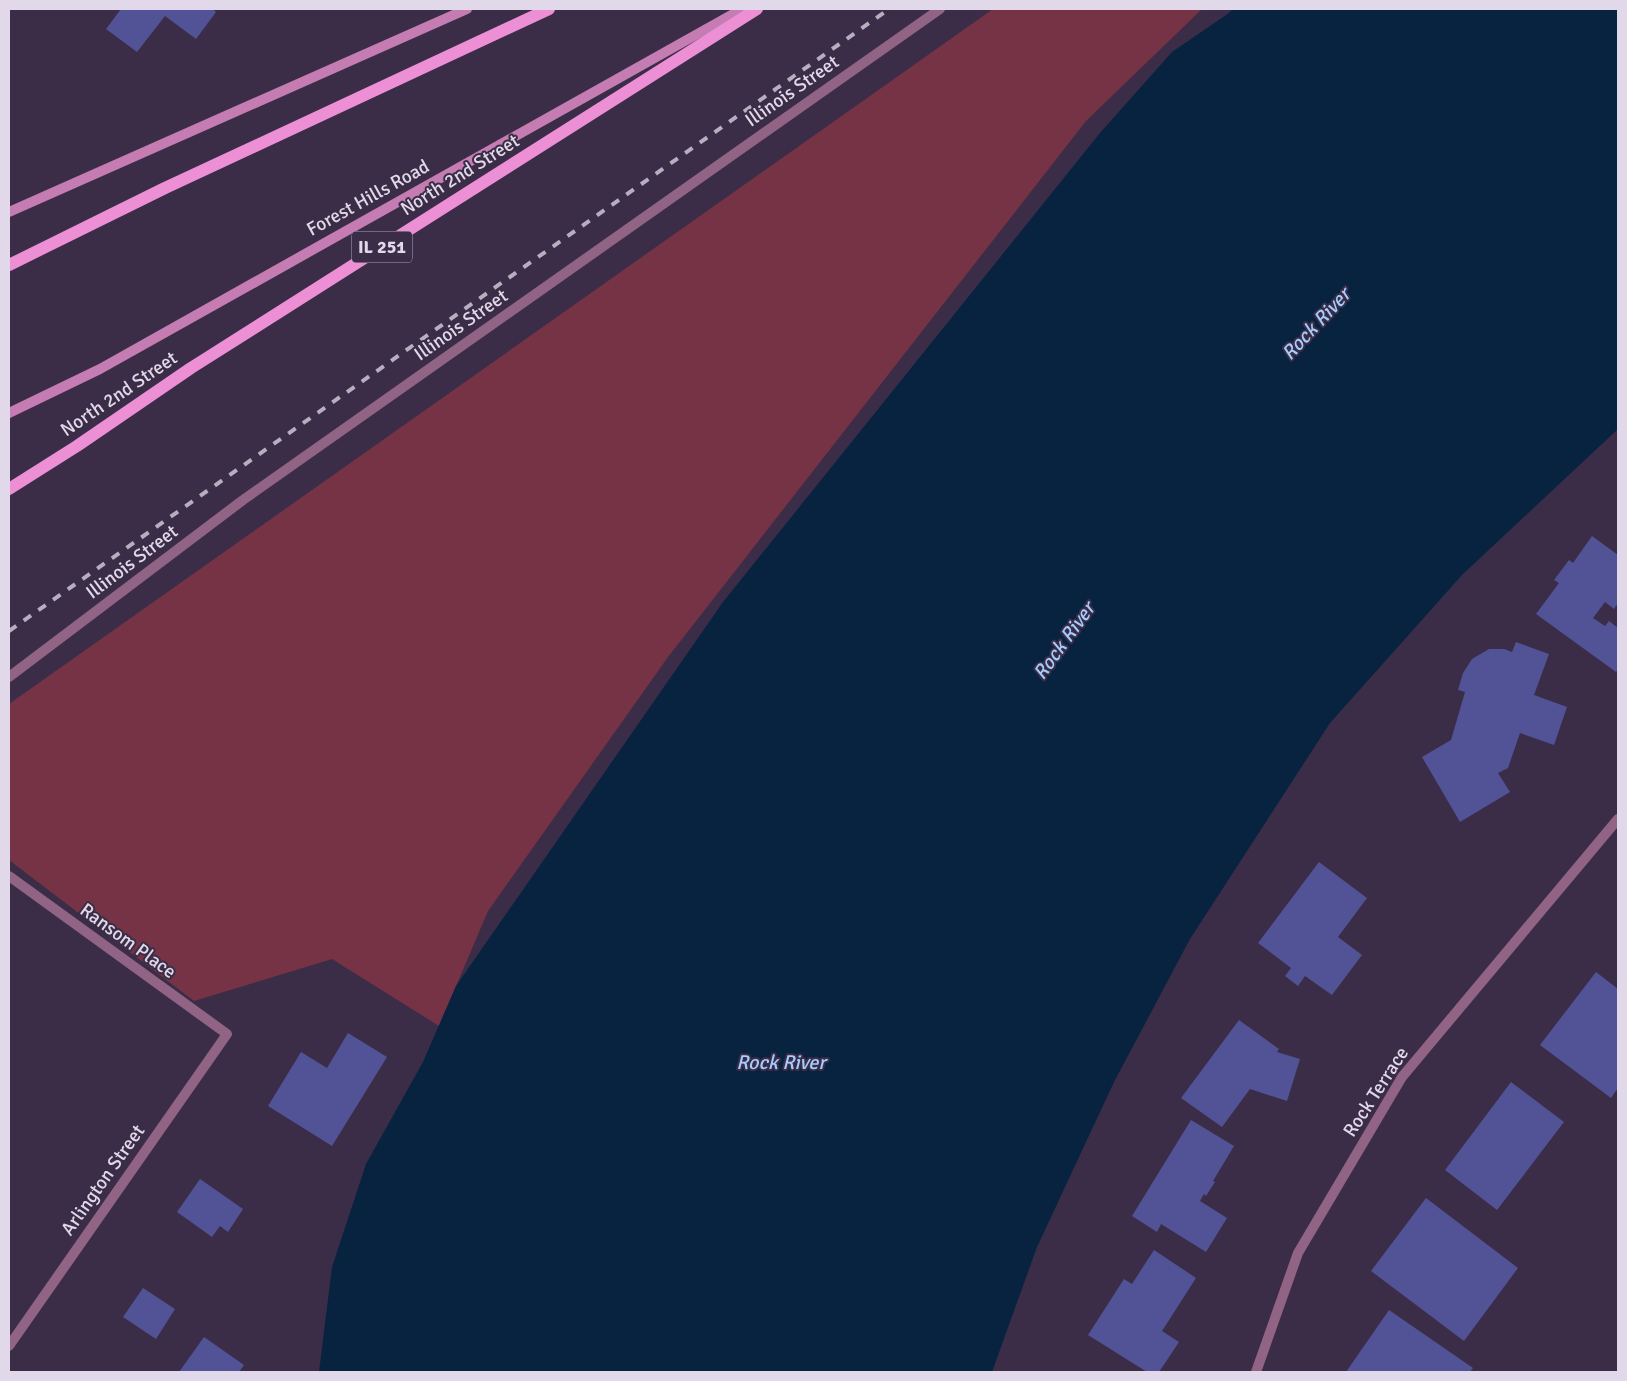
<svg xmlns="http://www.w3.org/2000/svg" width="1627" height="1381" font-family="Signika,sans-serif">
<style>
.green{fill:#763345}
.water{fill:#072340}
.building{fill:#515396}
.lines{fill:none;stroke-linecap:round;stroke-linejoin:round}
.street{stroke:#916384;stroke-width:10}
.secondary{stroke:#c57cb2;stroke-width:10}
.primary{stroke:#ed8fd5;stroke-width:12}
.rail{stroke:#b7aec0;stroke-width:4;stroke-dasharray:9 9;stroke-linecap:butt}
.labels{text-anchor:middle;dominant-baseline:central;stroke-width:4;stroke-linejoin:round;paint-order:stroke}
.shield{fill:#3b2d47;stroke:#afa5b8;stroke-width:1}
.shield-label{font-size:18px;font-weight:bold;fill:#e1d9e9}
.street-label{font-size:19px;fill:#e1d9e9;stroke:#3b2d47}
.water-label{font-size:20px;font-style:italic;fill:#a2cdfe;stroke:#3b2d47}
</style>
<rect width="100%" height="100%" fill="#3b2d47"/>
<polygon class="green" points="993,9 1202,9 1086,121 668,657 488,911 439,1026 332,959 194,1001 9,860 9,704"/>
<polygon class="water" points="1233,9 1618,9 1618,429 1462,575 1330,723 1190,939 1114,1082 1037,1247 992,1372 319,1372 332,1267 366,1164 423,1062 456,986 723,602 1100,133 1172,52 1226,15"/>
<g class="building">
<polygon points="121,9 213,9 216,12 196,39 165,16 137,52 106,29"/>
<polygon points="1592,536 1618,555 1618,603 1614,609 1605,602 1593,618 1605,626 1609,621 1618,628 1618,669 1616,672 1536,614 1559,583 1554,580 1569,560 1573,563"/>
<polygon points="1516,642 1549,654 1534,695 1567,707 1554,745 1520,733 1508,768 1498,773 1510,792 1460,822 1422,757 1451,740 1465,692 1458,690 1463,673 1472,659 1489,649 1504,649 1512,652"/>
<polygon points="1319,862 1367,898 1338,937 1362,955 1332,995 1305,976 1298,986 1285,976 1291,968 1258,943"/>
<polygon points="1596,972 1618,989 1618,1088 1611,1098 1540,1045"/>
<polygon points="1239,1020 1279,1049 1277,1052 1300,1059 1287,1101 1250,1089 1222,1127 1181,1098"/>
<polygon points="348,1033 387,1057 332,1146 268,1106 301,1052 327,1068"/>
<polygon points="1511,1082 1564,1122 1497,1210 1445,1170"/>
<polygon points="1191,1120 1234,1146 1213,1181 1215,1182 1206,1196 1204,1194 1200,1201 1227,1218 1206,1252 1161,1224 1157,1232 1132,1216"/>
<polygon points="200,1179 243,1209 228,1232 220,1226 212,1237 177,1212"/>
<polygon points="1426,1198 1518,1268 1464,1341 1371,1271"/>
<polygon points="1154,1250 1196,1278 1162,1331 1179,1342 1159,1372 1147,1372 1088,1335 1124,1279 1132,1284"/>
<polygon points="143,1288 175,1309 156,1339 123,1317"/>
<polygon points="1389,1310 1473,1368 1470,1372 1346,1372"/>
<polygon points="204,1337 244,1365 239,1372 179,1372"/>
</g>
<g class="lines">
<g class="street">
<polyline points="9,677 243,500 940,9"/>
<polyline points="9,876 227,1034 9,1346"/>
<polyline points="1256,1372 1298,1253 1402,1077 1618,819"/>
</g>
<g class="secondary">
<polyline points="9,212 467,9"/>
<polyline points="9,413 100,369 742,9"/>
</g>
<g class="primary">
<polyline points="9,265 165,188 549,9"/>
<polyline points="9,489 77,446 191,368 757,9"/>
</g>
<polyline class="rail" points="9,631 889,9"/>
</g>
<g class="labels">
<rect class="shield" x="352" y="231.5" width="60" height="31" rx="4"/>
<g class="shield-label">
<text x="382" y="247">IL 251</text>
</g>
<g class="street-label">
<text transform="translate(792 91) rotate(-35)">Illinois Street</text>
<text transform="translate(460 175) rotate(-32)">North 2nd Street</text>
<text transform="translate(368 198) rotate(-29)">Forest Hills Road</text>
<text transform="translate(461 325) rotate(-35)">Illinois Street</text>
<text transform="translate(119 394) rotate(-34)">North 2nd Street</text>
<text transform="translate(132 562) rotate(-37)">Illinois Street</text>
<text transform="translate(128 941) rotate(36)">Ransom Place</text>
<text transform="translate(1376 1092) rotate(-57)">Rock Terrace</text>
<text transform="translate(103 1180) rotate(-55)">Arlington Street</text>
</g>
<g class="water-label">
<text transform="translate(1316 324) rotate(-47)">Rock River</text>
<text transform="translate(1064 641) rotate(-54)">Rock River</text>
<text x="781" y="1062">Rock River</text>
</g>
</g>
<rect width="1627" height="1381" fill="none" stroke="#e1d9e9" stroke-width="20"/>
</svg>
